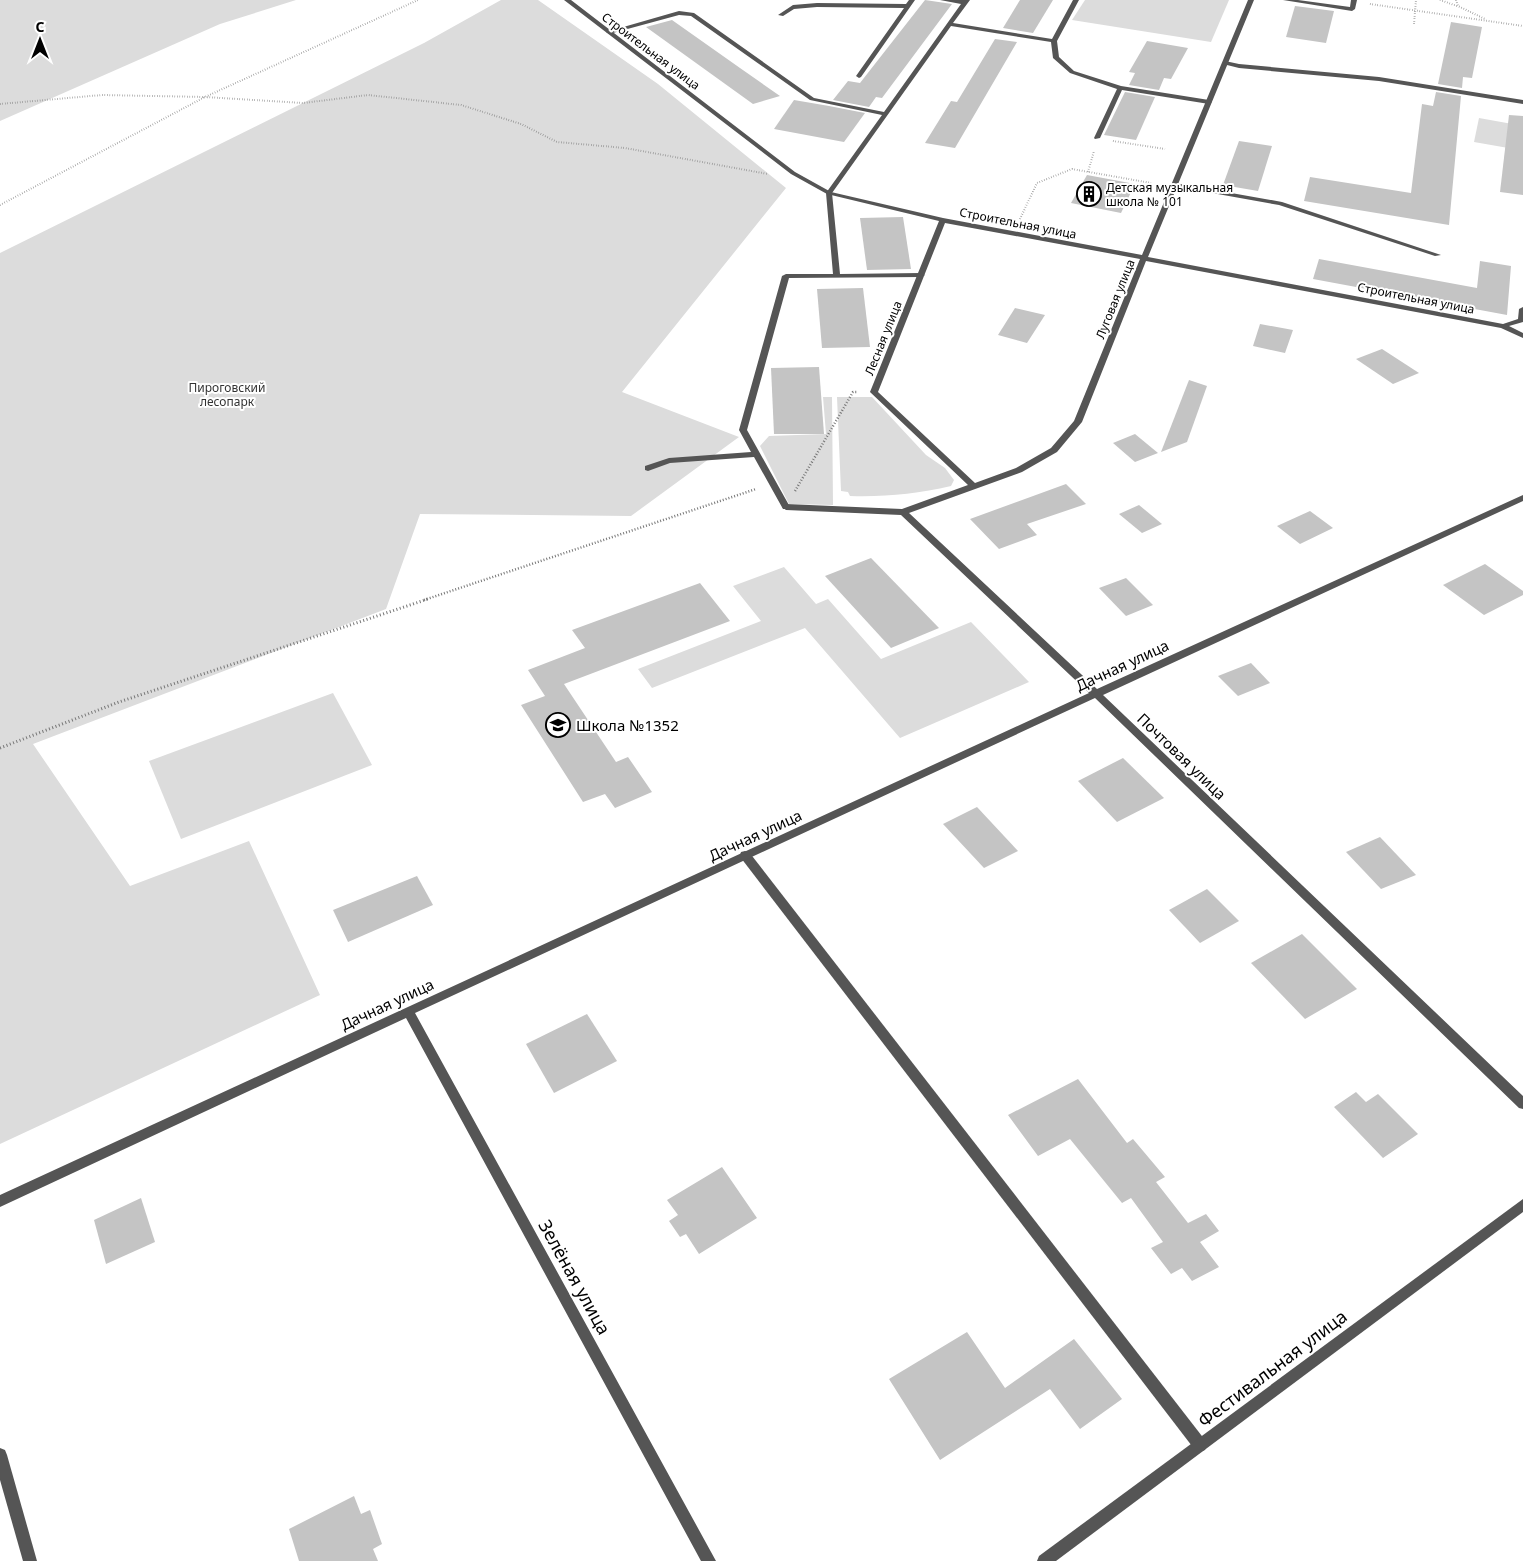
<svg xmlns="http://www.w3.org/2000/svg" width="1523" height="1561" font-family="'Noto Sans',sans-serif">
<style>
.green{fill:#dcdcdc}
.building{fill:#c4c4c4}
.lines{fill:none;stroke-linecap:round;stroke-linejoin:round}
.path-far2{stroke:#777;stroke-width:2;stroke-dasharray:0.5 2;stroke-linecap:butt}
.path-far1{stroke:#777;stroke-width:2.5;stroke-dasharray:1 2;stroke-linecap:butt}
.path{stroke:#777;stroke-width:3;stroke-dasharray:1 2.5;stroke-linecap:butt}
.service{fill:#555;fill-rule:evenodd}
.minor{fill:#555;fill-rule:evenodd}
.labels{text-anchor:middle;dominant-baseline:central;stroke-width:4;stroke-linejoin:round;paint-order:stroke}
.far-street-label{font-size:12px;fill:#000;stroke:#fff}
.far-poi-label{font-size:12px;fill:#000;stroke:#fff;text-anchor:start}
.far-park-label{font-size:12px;fill:#333;stroke:#fff}
.street-label{font-size:15px;fill:#000;stroke:#fff}
.poi-label{font-size:15px;fill:#000;stroke:#fff;text-anchor:start}
.near-street-label{font-size:18px;fill:#000;stroke:#fff}
</style>
<rect width="100%" height="100%" fill="#fff"/>
<g class="green">
<polygon points="0,0 296,0 220,24 0,121"/>
<polygon points="501,0 538,0 658,84 786,188 622,392 739,437 631,516 420,514 386,609 33,744 130,886 249,841 320,995 0,1144 0,253 424,43"/>
<polygon points="1085,0 1229,0 1211,42 1072,20"/>
<polygon points="1479,118 1518,125 1514,149 1474,142"/>
<polygon points="823,397 832,397 833,505 789,504 760,446 769,436 826,434"/>
<path d="M837,397H872L926,455L945,468L954,480L951,486C917,494 885,497 850,496L848,492L841,491Z"/>
<polygon points="784,567 816,604 828,599 881,659 971,622 1029,682 900,738 805,628 652,688 638,669 761,621 733,586"/>
<polygon points="333,693 372,765 181,839 149,761"/>
</g>
<g class="building">
<polygon points="925,0 952,4 882,98 876,97 869,107 833,100 848,81 860,83"/>
<polygon points="1020,0 1053,0 1033,33 1003,28"/>
<polygon points="1295,6 1334,11 1326,43 1286,37"/>
<polygon points="672,20 740,68 780,96 753,104 646,27"/>
<polygon points="1451,22 1482,27 1472,78 1463,77 1462,88 1438,84"/>
<polygon points="995,39 1017,42 955,148 925,143 951,101 957,102"/>
<polygon points="1147,41 1188,48 1171,79 1164,78 1159,90 1129,85 1135,73 1129,72"/>
<polygon points="1125,92 1155,97 1136,140 1104,135"/>
<polygon points="1436,92 1461,96 1449,225 1304,201 1310,177 1411,193 1422,104 1433,106"/>
<polygon points="794,100 829,106 865,113 844,142 774,129"/>
<polygon points="1509,115 1523,116 1523,195 1500,192"/>
<polygon points="1239,141 1272,146 1258,191 1223,185"/>
<polygon points="1087,175 1135,184 1121,213 1071,203"/>
<polygon points="903,217 911,269 867,270 860,218"/>
<polygon points="1319,259 1477,288 1480,261 1511,266 1507,315 1313,279"/>
<polygon points="863,288 870,347 822,348 817,289"/>
<polygon points="1015,308 1045,315 1027,343 998,335"/>
<polygon points="1260,324 1293,330 1285,353 1253,346"/>
<polygon points="1382,349 1419,373 1393,384 1356,359"/>
<polygon points="819,367 824,434 774,434 771,368"/>
<polygon points="1189,380 1207,386 1187,442 1161,452"/>
<polygon points="1135,434 1158,453 1135,462 1113,443"/>
<polygon points="1066,484 1086,504 1027,524 1037,535 999,549 970,519"/>
<polygon points="1139,505 1162,524 1142,533 1119,514"/>
<polygon points="1310,511 1333,528 1300,544 1277,526"/>
<polygon points="871,558 939,628 891,648 825,576"/>
<polygon points="1485,564 1523,591 1523,595 1484,615 1443,585"/>
<polygon points="1126,578 1153,605 1126,616 1099,588"/>
<polygon points="700,583 730,621 564,684 616,762 628,757 652,792 615,808 605,794 583,802 521,705 545,696 528,670 585,648 572,630"/>
<polygon points="1251,663 1270,683 1238,696 1218,676"/>
<polygon points="1123,758 1164,798 1117,822 1078,781"/>
<polygon points="977,807 1018,851 984,868 943,824"/>
<polygon points="1380,837 1416,875 1381,889 1346,852"/>
<polygon points="417,876 433,905 348,942 333,910"/>
<polygon points="1207,889 1239,921 1200,943 1169,910"/>
<polygon points="1302,934 1357,989 1305,1019 1251,963"/>
<polygon points="587,1014 617,1061 554,1093 526,1044"/>
<polygon points="1078,1079 1127,1143 1133,1139 1165,1177 1156,1182 1188,1223 1206,1214 1219,1231 1200,1242 1219,1267 1192,1281 1182,1268 1171,1274 1151,1248 1163,1242 1131,1198 1122,1203 1070,1139 1038,1156 1008,1115"/>
<polygon points="1356,1092 1366,1102 1378,1094 1418,1134 1383,1158 1334,1107"/>
<polygon points="722,1167 757,1218 699,1254 686,1234 680,1237 669,1221 678,1215 667,1200"/>
<polygon points="141,1198 155,1242 106,1264 94,1220"/>
<polygon points="967,1332 1005,1388 1074,1339 1122,1399 1080,1429 1050,1389 940,1460 889,1379"/>
<polygon points="354,1496 361,1514 370,1510 382,1544 373,1549 378,1561 299,1561 289,1529"/>
</g>
<g class="lines">
<g class="path-far2">
<polyline points="1440,0 1457,6"/>
<polyline points="1456,0 1458,6 1485,19"/>
<polyline points="1370,4 1523,26"/>
<polyline points="1414,24 1416,0"/>
<polyline points="0,104 102,95 205,97 303,103 368,95 461,105 521,124 557,142 625,148 768,174"/>
<polyline points="1113,141 1165,149"/>
<polyline points="1088,172 1094,151"/>
<polyline points="0,205 205,97 418,0"/>
<polyline points="1020,219 1037,183 1072,169 1151,183"/>
</g>
<g class="path-far1">
<polyline points="795,491 853,392 857,392"/>
<polyline points="424,600 756,489"/>
</g>
<polyline class="path" points="0,748 119,702 428,599"/>
<g class="service">
<polygon points="909,0 915,0 861,77 859,78 856,76 904,8 817,7 794,9 783,16 778,15 793,5 817,3 906,4"/>
<polygon points="940,0 970,0 953,23 1052,39 1073,0 1079,0 1057,41 1059,57 1074,71 1121,86 1209,100 1212,102 1209,104 1122,90 1100,138 1095,139 1094,138 1117,89 1070,73 1053,58 1051,42 951,26 832,193 840,274 921,273 925,275 921,277 789,278 747,430 790,507 789,509 783,509 754,457 670,463 648,471 645,470 645,466 669,458 751,452 739,430 782,276 786,274 833,274 826,193 882,115 810,100 691,16 679,15 609,34 606,32 679,11 694,13 814,98 884,112 961,4"/>
<polygon points="1283,0 1298,0 1350,7 1351,0 1357,0 1355,9 1352,11"/>
<polygon points="1225,61 1239,64 1379,77 1523,100 1523,104 1379,81 1239,68 1223,64 1223,62"/>
<polygon points="1175,183 1282,202 1441,255 1435,256 1279,205 1173,186 1172,185"/>
<polygon points="745,851 749,852 1205,1440 1207,1445 1205,1450 1200,1452 1195,1450 741,858 740,855 741,852"/>
</g>
<g class="minor">
<path d="M564,0H571L795,172L831,192L943,218L1142,255L1248,0H1254L1148,257L1503,324L1518,319L1519,309L1523,307V322L1509,326L1523,333V338L1501,328L1146,261L1082,422L1057,452L1022,472L909,513L1097,689L1523,495V501L1103,695L1523,1096V1109L1519,1108L1095,698L415,1013L716,1561H701L406,1018L0,1207V1195L1089,693L901,515L786,510L782,507L786,504L902,509L968,485L870,392L939,221L827,194L791,174ZM945,223L1140,259L1074,421L1051,448L1016,468L975,483L878,392Z"/>
<polygon points="1523,1199 1523,1212 1056,1561 1037,1561 1039,1556"/>
<polygon points="0,1448 5,1450 7,1455 37,1561 23,1561 0,1480"/>
</g>
</g>
<defs>
<symbol id="building-ring" viewBox="-11 -11 22 22"><circle r="9.5" fill="#fff" stroke="#000" stroke-width="1.5"/><path d="M-4-6H4V6H1V3H-1V6H-4ZM-2.5-4.3h1.7v1.8h-1.7ZM.8-4.3h1.7v1.8H.8ZM-2.5-1h1.7V.8h-1.7ZM.8-1h1.7V.8H.8Z" fill="#000"/></symbol>
<symbol id="school-ring" viewBox="-11 -11 22 22"><circle r="9.5" fill="#fff" stroke="#000" stroke-width="1.5"/><path d="M0-5L7-2L0 1L-7-2ZM-4 1L0 2.5L4 1V4Q0 6-4 4Z" fill="#000"/></symbol>
</defs>
<g fill-rule="evenodd">
<use href="#building-ring" x="1075" y="180" width="28" height="28"/>
<use href="#school-ring" x="544" y="711" width="28" height="28"/>
</g>
<g class="labels">
<g class="far-street-label">
<text transform="translate(651 51) rotate(37)">Строительная улица</text>
<text transform="translate(1018 223) rotate(11)">Строительная улица</text>
<text transform="translate(1416 298) rotate(11)">Строительная улица</text>
<text transform="translate(1115 299) rotate(-68)">Луговая улица</text>
<text transform="translate(883 338) rotate(-68)">Лесная улица</text>
</g>
<g class="far-poi-label">
<text x="1106" y="187">Детская музыкальная<tspan x="1106" dy="14">школа № 101</tspan></text>
</g>
<g class="far-park-label">
<text x="227" y="387">Пироговский<tspan x="227" dy="14">лесопарк</tspan></text>
</g>
<g class="street-label">
<text transform="translate(1122 665) rotate(-25)">Дачная улица</text>
<text transform="translate(1182 756) rotate(44)">Почтовая улица</text>
<text transform="translate(755 835) rotate(-25)">Дачная улица</text>
<text transform="translate(387 1004) rotate(-25)">Дачная улица</text>
</g>
<g class="poi-label">
<text x="576" y="725">Школа №1352</text>
</g>
<g class="near-street-label">
<text transform="translate(575 1277) rotate(61)">Зелёная улица</text>
<text transform="translate(1272 1368) rotate(-37)">Фестивальная улица</text>
</g>
</g>
<g transform="translate(40 40)" stroke="#ffffff" stroke-width="4" paint-order="stroke">
<path d="M0-4L9 19L0 12L-9 19Z" fill="#000000"/>
<text y="-8" font-size="14" font-weight="bold" text-anchor="middle" fill="#000000">С</text>
</g>
</svg>
